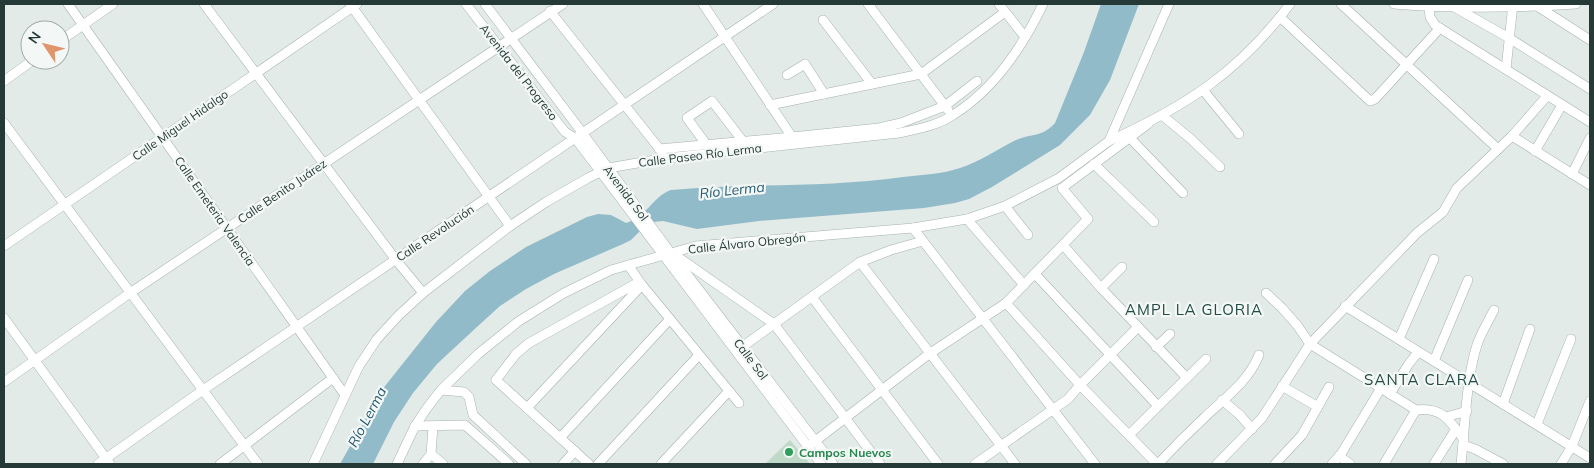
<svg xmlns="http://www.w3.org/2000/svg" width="1594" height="468" font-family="Mulish,sans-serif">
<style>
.green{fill:#bfd9c9}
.water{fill:#92bbc9}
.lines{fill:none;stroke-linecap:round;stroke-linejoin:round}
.minor-casing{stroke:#a6b2af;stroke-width:10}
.minor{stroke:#fff;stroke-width:9}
.leisure-dot{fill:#2e9e5b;stroke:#f3f8f6;stroke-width:2}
.labels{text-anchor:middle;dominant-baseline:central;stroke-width:4.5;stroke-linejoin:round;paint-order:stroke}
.street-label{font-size:12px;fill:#253a37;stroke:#f3f8f6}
.leisure-label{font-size:12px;font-weight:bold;fill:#27864d;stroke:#f3f8f6;text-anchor:start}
.water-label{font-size:14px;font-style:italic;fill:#275b6f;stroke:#f3f8f6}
.quarter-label{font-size:15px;letter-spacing:1px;fill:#234a44;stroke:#f3f8f6}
</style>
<rect width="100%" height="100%" fill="#e3ebe8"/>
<polygon class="green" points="790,440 810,464 765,464"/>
<path class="water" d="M1101,4H1139L1110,80L1090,115L1060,145L992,187L969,199L955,203L924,208L759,221L697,229L663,221L653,222L644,227L631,240L623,244L554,274L526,289L500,306L478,326L437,364L413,393L394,422L373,464H340L381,391L436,322L465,291L490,271L526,247L587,217L598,214L611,215L626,223C646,218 653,196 671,190C749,183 826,188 903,177C922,175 942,174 960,168C979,162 996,150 1014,141C1030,133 1042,138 1055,123L1084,52Z"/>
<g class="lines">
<defs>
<g id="minor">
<polyline points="68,4 345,395"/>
<polyline points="204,4 396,260 423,293"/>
<polyline points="350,4 510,226"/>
<polyline points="466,4 565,132 575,138 821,464"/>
<polyline points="485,4 575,123 670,252 833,464"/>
<polyline points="703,4 792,137"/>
<polyline points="868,4 948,110"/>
<polyline points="999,4 1025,37"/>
<polyline points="1341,4 1498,149"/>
<path d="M1394,4C1455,9 1515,8 1576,4"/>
<polyline points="1537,5 1537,6 1590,40"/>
<polyline points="1429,7 1430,17 1435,25 1590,122"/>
<polyline points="1456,8 1509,38 1590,89"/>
<polyline points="550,11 662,152"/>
<polyline points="1280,17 1370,101 1375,99 1440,28"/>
<polyline points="823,20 872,84"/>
<polyline points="60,41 113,4"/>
<polyline points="1506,69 1513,4"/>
<polyline points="787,75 805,64 824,94"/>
<polyline points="4,81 33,60"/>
<polyline points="1203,90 1239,134"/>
<polyline points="770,105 921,74 1005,12"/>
<polyline points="1163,116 1192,140 1220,167"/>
<polyline points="4,123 258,464"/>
<polyline points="1512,136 1590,185"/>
<polyline points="1130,138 1183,193"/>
<path d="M1109,141C1185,107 1239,72 1290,4"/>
<polyline points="706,144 687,118 712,101 742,140"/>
<polyline points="659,149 792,137 879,128 901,123 945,106 977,81"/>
<polyline points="1535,151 1562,105"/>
<polyline points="1094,164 1154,222"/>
<polyline points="1572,174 1590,138"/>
<polyline points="1005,206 1028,235"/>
<polyline points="967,219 1024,285"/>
<polyline points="913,228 1095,464"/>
<polyline points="1063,245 1101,288 1187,378"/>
<polyline points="4,246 357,4"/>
<polyline points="678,257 774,324 880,464"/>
<polyline points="860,262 1015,464"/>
<polyline points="628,265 642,285 739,403"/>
<polyline points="1035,274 1158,406"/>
<polyline points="1101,288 1122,267"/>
<path d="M1266,293L1282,308L1297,325L1310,344L1416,410C1443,407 1450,421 1464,440"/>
<polyline points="812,297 938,464"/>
<polyline points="1006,303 1080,385 1157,464"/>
<polyline points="1345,306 1590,458"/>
<polyline points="4,318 110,464"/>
<polyline points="1399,339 1434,259"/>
<polyline points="742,347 860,262 891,250 923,241"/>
<polyline points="1156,347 1170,334"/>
<polyline points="1434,361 1468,280"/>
<polyline points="4,382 130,293 563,4"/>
<polyline points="1282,386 1318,407"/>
<polyline points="441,390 464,392 469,397 473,415 526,464"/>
<polyline points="1390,394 1408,365 1418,352"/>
<polyline points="1222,400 1240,415 1252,429"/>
<polyline points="1503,404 1530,329"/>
<polyline points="527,408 642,285"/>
<polyline points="1446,417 1467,411"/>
<polyline points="1537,424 1571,339"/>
<polyline points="415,426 465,425 509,464"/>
<polyline points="1129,435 1206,359"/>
<polyline points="560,438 670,319"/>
<polyline points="810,445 929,354 1006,303 1088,219 1062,188 1148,124"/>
<polyline points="1463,445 1475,449 1503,464"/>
<polyline points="431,454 443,464"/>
<polyline points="1339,456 1350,464"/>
<polyline points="98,464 203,390 773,4"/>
<polyline points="220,464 333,378"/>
<path d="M313,464L359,366L377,339L399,315L423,293L510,226L546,202L588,178L608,168L667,158L899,133C917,129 937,126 953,115C993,90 1023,46 1043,4"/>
<polyline points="397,464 415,426 427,408 441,390 478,354 519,321 564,293 611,270 696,246 913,228 967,219 1005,206 1059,178 1109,141 1169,4"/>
<polyline points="423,464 431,454 433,426"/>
<polyline points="563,464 575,451"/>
<polyline points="589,464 496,380 516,354 529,343 639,282"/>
<polyline points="598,464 699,355"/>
<polyline points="661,464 729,391"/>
<polyline points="975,464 1068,399 1080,385 1138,327"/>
<path d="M1158,464C1173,448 1189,432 1205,417C1225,398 1248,382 1259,355"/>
<polyline points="1217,464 1262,418 1310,344 1417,233 1443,212 1457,188 1512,136 1547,96"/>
<polyline points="1275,464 1302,435 1329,387"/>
<polyline points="1332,464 1341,454 1381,388"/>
<polyline points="1384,464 1416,410"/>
<polyline points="1434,464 1456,429"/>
<path d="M1461,464C1465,428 1466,379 1477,345C1481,333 1488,322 1494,310"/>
<polyline points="1561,464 1572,446 1590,401"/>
</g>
</defs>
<use href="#minor" class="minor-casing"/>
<use href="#minor" class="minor"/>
</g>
<circle class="leisure-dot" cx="789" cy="452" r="5"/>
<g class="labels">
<g class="street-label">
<text transform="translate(519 72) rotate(52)">Avenida del Progreso</text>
<text transform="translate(180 125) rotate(-35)">Calle Miguel Hidalgo</text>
<text transform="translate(700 155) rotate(-7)">Calle Paseo Río Lerma</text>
<text transform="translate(282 191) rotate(-34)">Calle Benito Juárez</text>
<text transform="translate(626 193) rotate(53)">Avenida Sol</text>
<text transform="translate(215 211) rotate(55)">Calle Emeteria Valencia</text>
<text transform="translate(435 233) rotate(-34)">Calle Revolución</text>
<text transform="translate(747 243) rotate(-6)">Calle Álvaro Obregón</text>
<text transform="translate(751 359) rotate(53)">Calle Sol</text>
</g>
<g class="leisure-label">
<text x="799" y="452">Campos Nuevos</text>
</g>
<g class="water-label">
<text transform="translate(732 190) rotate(-6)">Río Lerma</text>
<text transform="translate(367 417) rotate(-62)">Río Lerma</text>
</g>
<g class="quarter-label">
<text x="1194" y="309">AMPL LA GLORIA</text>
<text x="1422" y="379">SANTA CLARA</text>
</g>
</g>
<rect width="1594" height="468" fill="none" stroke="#253a37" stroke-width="10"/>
<g transform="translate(45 45) rotate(305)"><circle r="24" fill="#f3f8f6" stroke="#a1acaa"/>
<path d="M0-4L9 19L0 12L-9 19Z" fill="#e0956c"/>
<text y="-8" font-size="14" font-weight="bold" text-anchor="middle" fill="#253a37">N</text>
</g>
</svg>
